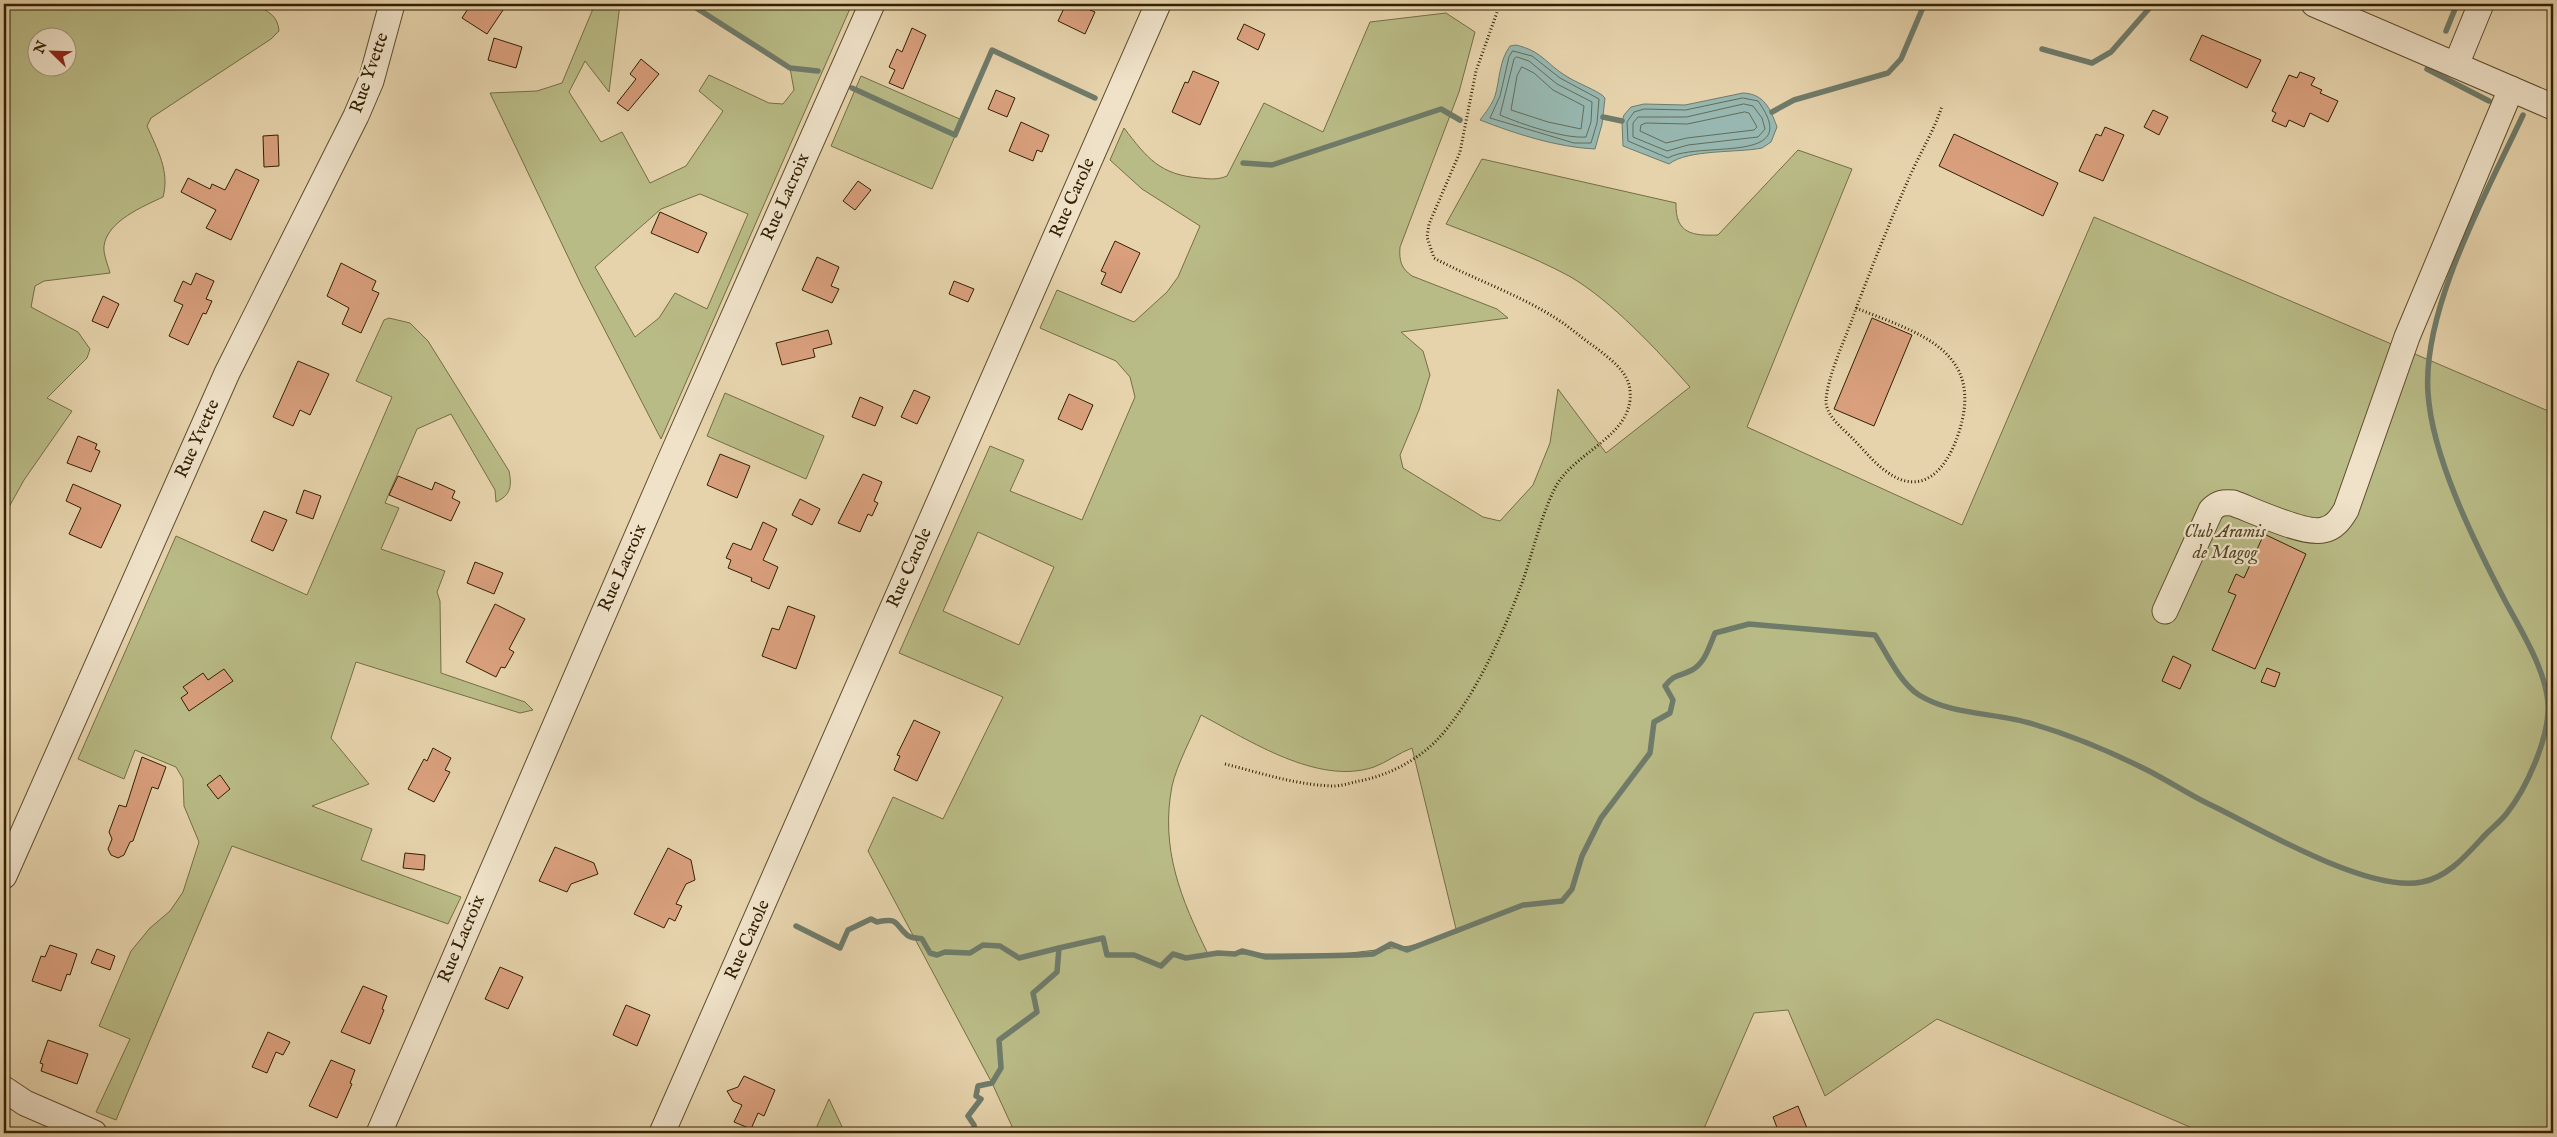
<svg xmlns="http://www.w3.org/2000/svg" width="2557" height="1137" font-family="'IM FELL English',serif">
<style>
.green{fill:#b9bb86;stroke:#766e44;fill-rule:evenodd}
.water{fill:#97b7b0;stroke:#6f7b6a}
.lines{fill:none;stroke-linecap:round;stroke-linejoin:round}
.shore{stroke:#646c59;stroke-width:1}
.stream{stroke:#6f7b6a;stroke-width:5.5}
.building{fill:#daa07e;stroke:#322002}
.minor-casing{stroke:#5f4d2c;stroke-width:27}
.path{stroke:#322002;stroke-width:3;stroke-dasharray:1 2.5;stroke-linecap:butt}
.minor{stroke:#efe2c9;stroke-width:25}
.labels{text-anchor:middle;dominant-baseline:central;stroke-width:4.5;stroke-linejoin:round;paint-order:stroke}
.street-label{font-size:18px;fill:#322002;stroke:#efe2c9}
.park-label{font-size:18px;font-style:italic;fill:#544723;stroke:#efe2c9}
</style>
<rect width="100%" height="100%" fill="#e6d3ac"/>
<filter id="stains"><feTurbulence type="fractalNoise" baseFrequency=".004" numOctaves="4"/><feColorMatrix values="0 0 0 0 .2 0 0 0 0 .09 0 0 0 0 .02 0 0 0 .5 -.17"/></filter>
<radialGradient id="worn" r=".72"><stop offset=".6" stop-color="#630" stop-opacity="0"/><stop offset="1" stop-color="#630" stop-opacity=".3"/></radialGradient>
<g class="green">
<path d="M4,4H254C267,11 278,15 279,31L271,39L151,118L147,126C157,149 170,171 163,197C144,206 107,221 104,246C103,254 108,265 110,273L44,281L35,286L31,307L78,332L90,349L87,358L47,398L72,411L24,480L4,516ZM38,38H68V68H38Z"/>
<path d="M595,4H620L609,92L585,61L569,92L601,142L622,132L650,183L686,166L723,111L699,91L709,75L769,103L783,104L794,90L790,68L690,4H852L661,439L581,284L490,93L537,91L562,83ZM700,194L748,214L707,309L675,293L659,318L635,337L595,267L661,209Z"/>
<path d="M1446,13L1475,32L1459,92L1400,247C1399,261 1401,268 1412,276L1497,309L1508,318L1401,332L1423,351L1430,375L1419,410L1400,455L1403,468L1483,517L1500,521L1533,485L1550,443L1558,389L1606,453L1690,387C1658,351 1611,300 1569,276C1530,255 1488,240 1446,224L1482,159L1676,203C1675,234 1693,236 1718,235L1798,150L1852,169L1747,427L1962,525L2094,217L2553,413V1133H2204L1937,1019L1825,1096L1788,1010L1754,1013L1702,1133H1015L992,1083L868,851L893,797L943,819L1003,697L899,653L990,446L1024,460L1010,491L1082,520L1135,397L1130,377L1116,361L1040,328L1057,290L1134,322L1167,292L1178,277L1200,226L1142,189L1110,160L1124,128C1147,158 1160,175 1200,178C1210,179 1218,180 1227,176L1264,103L1323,132L1370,22ZM978,532L1054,567L1019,645L943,611ZM1201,715C1249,740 1318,786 1374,767C1387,762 1399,753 1412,748L1457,933L1410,946L1342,954H1208C1181,899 1160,849 1172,786C1177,764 1192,737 1201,715Z"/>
<polygon points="861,76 962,120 932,189 831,146"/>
<path d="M389,318L410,323L428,341L509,471C512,486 511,495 496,502L495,490L451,414L417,429L385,503L399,508L381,549L445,571L437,592L440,601L441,673L525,702L533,710L520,713L356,662L331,738L369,784L312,806L372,829L361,860L461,897L448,924L232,846L116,1120L96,1112L130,1039L99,1026L131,951L150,928L170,911L183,892L199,842L184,806L183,779L176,767L135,750L124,779L78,759L176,536L307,595L392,397L356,381L384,320Z"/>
<polygon points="725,393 824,436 806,479 707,436"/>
<polygon points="829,1099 845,1133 814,1133"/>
</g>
<g class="water">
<path d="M1516,45C1541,51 1545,62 1563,74C1576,83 1590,87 1602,95L1605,98L1602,124L1595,149C1556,147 1516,134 1480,120C1486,112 1491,106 1495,96C1500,79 1499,61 1510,46Z"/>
<path d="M1743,93C1764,94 1770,108 1777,127L1771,142L1762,148C1738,153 1688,149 1669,164L1623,146L1622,121L1624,115L1631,107L1644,104L1685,105Z"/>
</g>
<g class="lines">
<g class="shore">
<polygon points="1513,51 1532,56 1560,78 1599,99 1597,123 1591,143 1574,143 1490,118 1500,96 1509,57"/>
<path d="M1517,57L1529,61L1557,84L1592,102L1591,122L1586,137C1565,139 1521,124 1500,115L1514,59Z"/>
<polygon points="1522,67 1534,73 1553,90 1584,106 1581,129 1548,122 1511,110 1517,76"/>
<path d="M1743,98L1758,101C1805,166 1699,140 1668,158L1628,141L1627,122L1634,112L1644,109L1685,110Z"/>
<polygon points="1744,104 1753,106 1762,118 1765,129 1758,137 1688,145 1667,151 1633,137 1633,123 1638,117 1686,117"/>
<polygon points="1745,112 1749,113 1757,127 1754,130 1687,138 1666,143 1640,131 1641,125 1646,123 1687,124"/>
</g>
<g class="stream">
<polyline points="690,4 790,68 818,71"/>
<polyline points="2446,31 2457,4"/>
<polyline points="2042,49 2092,63 2111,52 2153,4"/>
<polyline points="2427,69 2489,101"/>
<polyline points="852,88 955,135 992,50 1095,98"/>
<polyline points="1772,112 1794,100 1888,73 1901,59 1924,5"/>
<polyline points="1603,117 1622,121"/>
<polyline points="1243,163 1272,165 1441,109 1460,120"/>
<path d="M796,926L840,948L848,930L871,919L877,922C899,918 893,922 907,935C910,938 917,938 922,939L930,953L937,955L945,952L970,953L983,945L1000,946L1019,958L1059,948"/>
<path d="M975,1133L974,1125L968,1116L981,1099L976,1096L978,1086L992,1083L1001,1068L999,1040L1037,1012L1033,993L1057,972L1059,948L1103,938L1107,955H1134L1161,966L1173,954L1186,958L1218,953L1235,954L1242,951L1266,957L1358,955L1373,954L1391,944L1407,950L1523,905L1562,901L1572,889L1582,856L1601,818L1650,753L1654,722L1670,713L1673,700L1665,686C1675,673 1679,677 1692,670C1705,663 1709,647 1715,633L1749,624L1875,635C1887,654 1900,683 1919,695C1953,716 1995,712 2033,724C2070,735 2109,751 2143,768C2168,780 2190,796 2215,807C2264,831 2369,893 2422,882C2449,877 2468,853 2486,834C2493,827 2501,821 2507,813C2526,789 2547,742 2548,711C2550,674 2518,626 2502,595C2473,539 2432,456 2428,393C2422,308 2487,192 2523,115"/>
</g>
</g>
<g class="building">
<polygon points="471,4 507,4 487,34 462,18"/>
<polygon points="1066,4 1076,4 1095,12 1085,34 1058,21"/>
<polygon points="1244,24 1265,34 1258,50 1237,39"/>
<polygon points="912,28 926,35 903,89 889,83 895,70 889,67 897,49 902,52"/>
<polygon points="2202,35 2261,60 2247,88 2190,60"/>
<polygon points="494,38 522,47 516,68 488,60"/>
<polygon points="641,59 659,74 628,111 617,103 636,79 630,74"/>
<polygon points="1193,71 1219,82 1200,125 1172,112 1185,82 1188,83"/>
<polygon points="2300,72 2315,78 2311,85 2322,90 2320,93 2338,101 2328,122 2310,113 2304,127 2289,120 2286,127 2272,121 2276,113 2272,111 2289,75 2297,78"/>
<polygon points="996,90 1015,98 1007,117 988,109"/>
<polygon points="2153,110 2168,117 2159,135 2144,127"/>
<polygon points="1021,122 1049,135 1042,152 1037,150 1033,161 1009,151"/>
<polygon points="2105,127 2124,135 2103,181 2079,171 2096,134 2101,136"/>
<polygon points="1954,134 2058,183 2043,216 1939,166"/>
<polygon points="278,135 279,166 264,167 263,136"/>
<polygon points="236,169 259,180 231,240 206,228 216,210 181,192 188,178 210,189 212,184 225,190"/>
<polygon points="858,181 871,190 855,210 843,201"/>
<polygon points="660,212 707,233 698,253 651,233"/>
<polygon points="1115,241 1140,253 1121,293 1101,284 1106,273 1101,271"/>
<polygon points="817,257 839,267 831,286 839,289 832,303 802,290"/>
<polygon points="341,263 376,281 372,290 379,293 361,333 342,324 349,308 327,296"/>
<polygon points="196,273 214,281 206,299 212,301 206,314 203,313 188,345 169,336 183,305 174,301 183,281 191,285"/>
<polygon points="954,281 974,289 968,302 949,294"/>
<polygon points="103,296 119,304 108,328 92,321"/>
<polygon points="1872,318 1912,335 1874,426 1834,409"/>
<polygon points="828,330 832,344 813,349 815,357 782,365 776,343"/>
<polygon points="298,361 329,374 310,415 300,410 293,426 273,417"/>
<polygon points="914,390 930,397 917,424 901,417"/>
<polygon points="1069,394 1093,405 1082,430 1058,419"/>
<polygon points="860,397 883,407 875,426 852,417"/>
<polygon points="78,436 97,444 95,449 100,451 91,472 67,463"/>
<polygon points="720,454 750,466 737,498 707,485"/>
<polygon points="863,474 882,482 874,501 878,503 872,516 868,514 860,532 838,523"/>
<polygon points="398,476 432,490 435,482 455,491 452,498 460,502 451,521 389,495"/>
<polygon points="73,484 121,505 101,548 69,534 81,508 66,501"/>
<polygon points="304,490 321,496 313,519 296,513"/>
<polygon points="800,499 820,509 812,525 792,515"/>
<polygon points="264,511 287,520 273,551 251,541"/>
<polygon points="763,522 777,529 763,560 778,567 769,589 751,581 752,578 728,568 731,560 726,558 733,543 751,550"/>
<polygon points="2264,534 2306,554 2255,669 2212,650 2236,595 2228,592 2236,574 2244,578"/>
<polygon points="475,562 503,573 494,594 467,583"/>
<polygon points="495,604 525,619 509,649 514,652 505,668 501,667 496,677 466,662"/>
<polygon points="788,606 815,616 796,669 762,656 772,628 779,630"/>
<polygon points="2173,656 2191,665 2180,689 2162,681"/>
<polygon points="2267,668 2280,673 2275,687 2261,682"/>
<polygon points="224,669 233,681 189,711 181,698 188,693 183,687 203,673 208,680"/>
<polygon points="914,720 940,732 917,781 894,770 900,756 897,755"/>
<polygon points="433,748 451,758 445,770 450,772 434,802 408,789 424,759 427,761"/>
<polygon points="142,757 166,767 158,789 152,787 133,841 130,842 124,855 118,858 111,855 108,849 112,839 109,832 119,805 126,807"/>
<polygon points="220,775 230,789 218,799 207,785"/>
<polygon points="555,847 594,863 598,874 571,884 567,892 539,881"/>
<polygon points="668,848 691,860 695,880 686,884 676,904 682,906 675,921 669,918 664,928 634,914"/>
<polygon points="405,853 425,855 424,870 403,868"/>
<polygon points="50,945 77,954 70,975 67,974 61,991 32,981 41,956 45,957"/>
<polygon points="97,949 115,956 110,970 91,963"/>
<polygon points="500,967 523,977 508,1009 485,999"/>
<polygon points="363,986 387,996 382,1009 384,1010 370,1044 341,1032"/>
<polygon points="626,1005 650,1015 637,1046 613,1035"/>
<polygon points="268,1032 290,1042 283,1055 276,1052 267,1073 252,1067"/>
<polygon points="48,1040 88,1054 77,1084 41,1071 43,1064 40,1063"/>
<polygon points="331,1060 355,1070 350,1083 352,1084 337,1118 309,1106"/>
<polygon points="744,1076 775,1090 764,1116 758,1113 751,1129 734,1122 742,1105 733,1101 727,1091 738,1087"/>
<polygon points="1798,1106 1809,1133 1779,1133 1773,1117"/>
</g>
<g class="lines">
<defs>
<g id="minor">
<polyline points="2314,4 2553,107"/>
<polyline points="2456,65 2481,4"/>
<path d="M2165,611L2211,510C2218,503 2223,502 2233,503C2252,510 2305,535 2323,530C2334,528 2340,520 2346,510L2407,337L2511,89"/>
<polyline points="4,876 227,373 356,116 371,81 392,4"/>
<polyline points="4,1089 25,1103 94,1133"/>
<polyline points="379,1133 667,467 872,4"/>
<polyline points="662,1133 1158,4"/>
</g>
</defs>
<use href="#minor" class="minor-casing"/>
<g class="path">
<path d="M1856,308C1918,333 1987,350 1958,435C1947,468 1923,498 1887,472C1874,463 1865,451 1854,440C1845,430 1826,417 1826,401C1827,379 1842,346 1850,325C1868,276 1888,226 1909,178C1920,153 1934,131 1942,106"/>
<path d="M1225,764C1261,773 1296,785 1333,786C1341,786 1351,783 1359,781C1387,776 1416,761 1436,741C1471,705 1501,638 1519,591C1532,558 1539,520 1555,488C1574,451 1635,436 1630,390C1628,371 1609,358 1595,347C1583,339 1572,329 1560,321C1521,295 1475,280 1434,258L1427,237L1429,224L1460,152L1476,71L1500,4"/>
</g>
<use href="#minor" class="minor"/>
</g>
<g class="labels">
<g class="street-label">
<text transform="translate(370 73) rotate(-71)">Rue Yvette</text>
<text transform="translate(786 197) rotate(-66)">Rue Lacroix</text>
<text transform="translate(1073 198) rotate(-66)">Rue Carole</text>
<text transform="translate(198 439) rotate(-66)">Rue Yvette</text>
<text transform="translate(623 568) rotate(-66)">Rue Lacroix</text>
<text transform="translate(910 568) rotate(-66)">Rue Carole</text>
<text transform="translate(462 939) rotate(-67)">Rue Lacroix</text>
<text transform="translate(748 940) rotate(-66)">Rue Carole</text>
</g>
<g class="park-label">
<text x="2225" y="532">Club Aramis<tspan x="2225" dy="21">de Magog</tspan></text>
</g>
</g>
<rect width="2557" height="1137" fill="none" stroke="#e6d3ac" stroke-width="20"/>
<rect x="5" y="5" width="2547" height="1127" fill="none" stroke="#322002" stroke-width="2.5"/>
<rect x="10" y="10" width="2537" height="1117" fill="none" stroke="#322002"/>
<g transform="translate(52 52) rotate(293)"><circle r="24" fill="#efe2c9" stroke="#a39479"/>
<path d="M0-4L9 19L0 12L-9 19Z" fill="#8f2418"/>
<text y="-8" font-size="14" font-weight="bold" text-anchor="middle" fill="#322002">N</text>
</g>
<rect width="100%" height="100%" filter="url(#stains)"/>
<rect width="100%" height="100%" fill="url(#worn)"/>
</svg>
